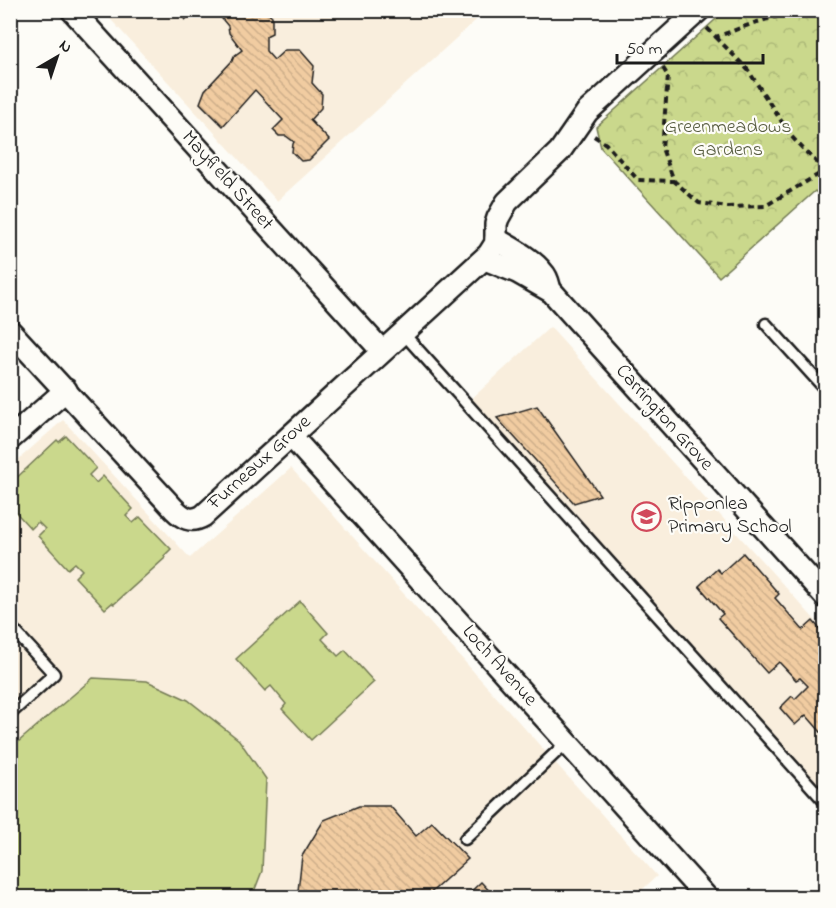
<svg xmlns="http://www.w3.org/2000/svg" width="836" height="908" font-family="'Indie Flower',sans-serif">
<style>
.built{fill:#f9eedd}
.forest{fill:url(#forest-crowns);stroke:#737a54;stroke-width:1.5}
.pitch{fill:#cad88c;stroke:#737a54;stroke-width:1.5}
.building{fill:url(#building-back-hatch);stroke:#1c1c1c;stroke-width:1.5}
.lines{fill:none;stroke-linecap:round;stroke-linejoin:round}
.service-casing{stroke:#1c1c1c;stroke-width:15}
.minor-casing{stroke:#1c1c1c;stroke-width:26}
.path{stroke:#1c1c1c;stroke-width:4;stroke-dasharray:6 4.5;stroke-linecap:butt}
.service{stroke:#fdfcf7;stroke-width:10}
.minor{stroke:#fdfcf7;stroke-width:21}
.labels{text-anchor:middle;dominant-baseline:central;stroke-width:4.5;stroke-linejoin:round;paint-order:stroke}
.park-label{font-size:20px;fill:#595e43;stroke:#fdfcf7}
.street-label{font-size:20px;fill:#1c1c1c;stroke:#fdfcf7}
.poi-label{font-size:20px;fill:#1c1c1c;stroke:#fdfcf7;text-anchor:start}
</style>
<defs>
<pattern id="forest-crowns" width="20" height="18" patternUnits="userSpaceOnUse" patternTransform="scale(1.5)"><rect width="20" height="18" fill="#cad88c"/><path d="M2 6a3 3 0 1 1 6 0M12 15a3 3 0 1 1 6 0" fill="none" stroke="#adb978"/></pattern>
<pattern id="building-back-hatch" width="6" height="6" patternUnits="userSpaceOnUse" patternTransform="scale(1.5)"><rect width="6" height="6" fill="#f1cca1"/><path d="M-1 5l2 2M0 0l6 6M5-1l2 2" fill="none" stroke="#ceaf8a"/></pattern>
</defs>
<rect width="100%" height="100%" fill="#fdfcf7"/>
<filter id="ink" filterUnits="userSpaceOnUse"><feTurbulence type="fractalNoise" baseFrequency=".0167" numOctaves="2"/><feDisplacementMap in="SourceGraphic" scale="12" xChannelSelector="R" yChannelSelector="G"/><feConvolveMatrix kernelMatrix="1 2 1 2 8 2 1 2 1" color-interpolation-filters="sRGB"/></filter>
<g filter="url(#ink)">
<g class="built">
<polygon points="103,11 486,11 277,201"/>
<polygon points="550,327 825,631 825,794 469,401"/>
<polygon points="63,420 190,558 291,468 657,876 633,898 11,897 10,467"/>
</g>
<polygon class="forest" points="725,11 825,11 826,186 817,193 815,191 719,277 601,148 596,127"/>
<g class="pitch">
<polygon points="66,436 96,468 89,475 96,483 103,476 133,509 126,516 133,523 140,517 171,549 164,556 165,558 114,604 112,603 105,609 75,577 82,570 75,563 68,569 38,536 45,529 38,522 31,529 11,507 11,483 57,440 59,442"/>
<polygon points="300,601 328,633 322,639 338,656 345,650 374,682 311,740 282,709 286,704 271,686 265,691 236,659"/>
<polygon points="93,678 147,681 188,700 239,740 266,779 262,871 252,897 11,897 11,748"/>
</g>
<g class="building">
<polygon points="177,10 196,10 185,20"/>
<polygon points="221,10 265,10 272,16 272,33 266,36 266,51 274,60 285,50 300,50 314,66 312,83 322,94 321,108 310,120 329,140 309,160 301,161 292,152 293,144 294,142 286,136 279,136 273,130 283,120 255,90 223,126 200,103 205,90 232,61 234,56 242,50 229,33 228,26 218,14"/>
<polygon points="537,406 600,495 574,503 497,418"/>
<polygon points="743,553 779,594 775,598 803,630 813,621 826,636 826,738 806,715 795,725 780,708 792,696 795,699 808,686 800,678 796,680 779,662 767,673 718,618 723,614 699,586 717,569 721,573"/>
<polygon points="359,806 390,806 416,836 432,822 468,859 425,898 292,898 298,891 302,856 324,820"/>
<polygon points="481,882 496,898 464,898"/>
</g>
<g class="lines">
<defs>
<g id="service">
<polyline points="766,324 826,390"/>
<polyline points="403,333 826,803"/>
<polyline points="10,626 54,674 10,714"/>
<polyline points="465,839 567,742"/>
</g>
<g id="minor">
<polyline points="72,10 382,351"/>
<path d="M496,239C511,248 533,259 543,273C546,276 548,282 549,286"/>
<polyline points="485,259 517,272 552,292 826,597"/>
<path d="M10,331L174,509C183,518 191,523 203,516L489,254L496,243V224L498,218L507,202L560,151L587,112L699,10"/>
<polyline points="291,436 707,898"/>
<polyline points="10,439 66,390"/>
</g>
</defs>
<use href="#service" class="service-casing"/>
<use href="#minor" class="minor-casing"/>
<g class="path">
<polyline points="707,28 716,37 754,23 799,10"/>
<polyline points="716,37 748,70 791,136 807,153 825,170"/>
<polyline points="663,68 668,76 662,148 674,181 699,203 728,207 765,206 826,170"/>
<polyline points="594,136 606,144 638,180 674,181"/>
</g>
<use href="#service" class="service"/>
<use href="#minor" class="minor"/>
</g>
</g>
<defs>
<symbol id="school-ring" viewBox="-11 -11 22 22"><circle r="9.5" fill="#fdfcf7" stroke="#d1495b" stroke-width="1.5"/><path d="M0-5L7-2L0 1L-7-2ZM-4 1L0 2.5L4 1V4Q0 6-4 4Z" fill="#d1495b"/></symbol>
</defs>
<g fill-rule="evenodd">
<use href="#school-ring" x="630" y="500" width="33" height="33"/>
</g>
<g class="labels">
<g class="park-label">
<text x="728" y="127">Greenmeadows<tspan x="728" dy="23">Gardens</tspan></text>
</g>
<g class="street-label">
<text transform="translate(227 181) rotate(48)">Mayfield Street</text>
<text transform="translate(664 418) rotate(48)">Carrington Grove</text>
<text transform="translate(260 463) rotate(-42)">Furneaux Grove</text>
<text transform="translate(499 666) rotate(48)">Loch Avenue</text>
</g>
<g class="poi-label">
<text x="668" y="504">Ripponlea<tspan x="668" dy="23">Primary School</tspan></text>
</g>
</g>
<rect width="836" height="908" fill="none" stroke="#fdfcf7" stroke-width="36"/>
<rect x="18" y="18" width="800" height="872" fill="none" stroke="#1c1c1c" stroke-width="2" filter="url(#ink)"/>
<g transform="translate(57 57) rotate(39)" stroke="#fdfcf7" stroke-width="4.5" paint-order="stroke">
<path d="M0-4.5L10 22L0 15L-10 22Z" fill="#1c1c1c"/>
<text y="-9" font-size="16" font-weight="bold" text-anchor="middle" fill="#1c1c1c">N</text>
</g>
<path d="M617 54v9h146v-9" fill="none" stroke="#1c1c1c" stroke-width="3"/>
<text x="626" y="54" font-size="18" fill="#1c1c1c" stroke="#fdfcf7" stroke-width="4.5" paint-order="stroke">50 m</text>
</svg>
